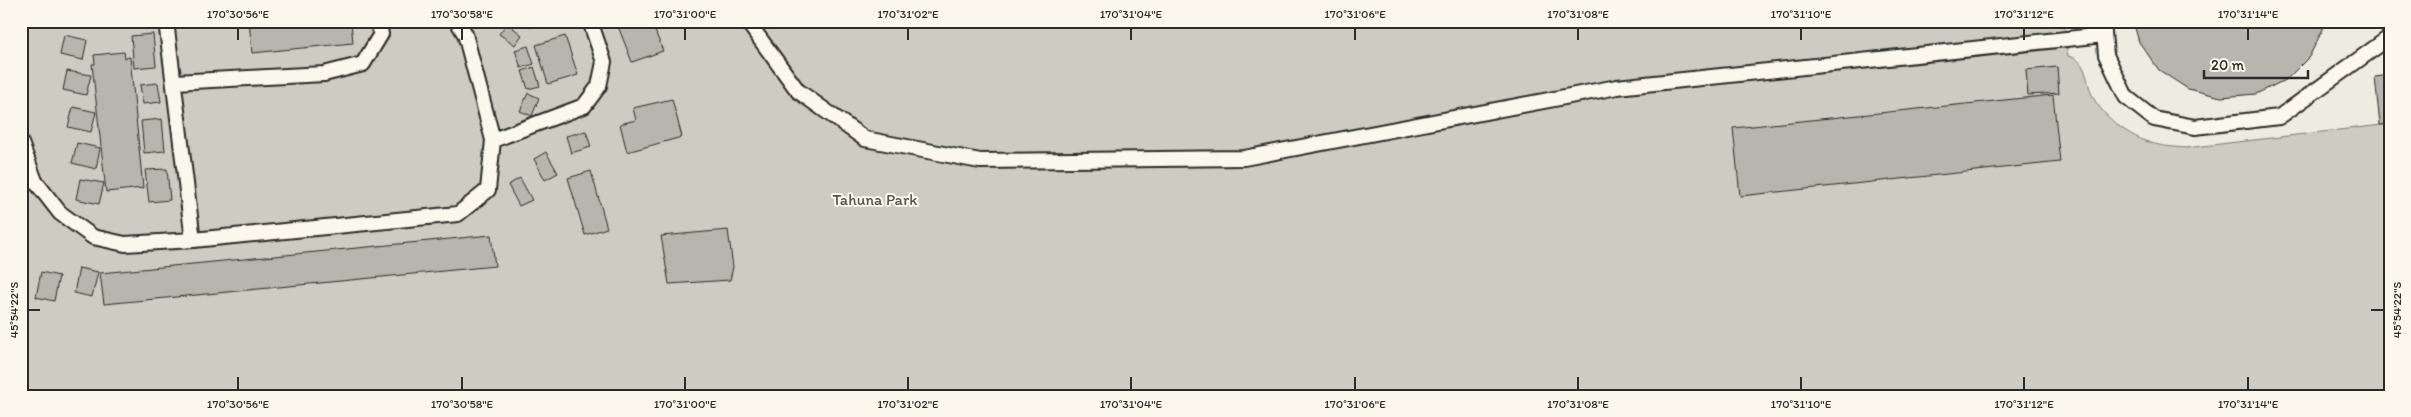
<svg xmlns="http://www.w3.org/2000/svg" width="2411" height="417" font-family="Itim,sans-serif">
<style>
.green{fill:#cecbc2;stroke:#7c7b76}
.building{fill:#b8b5ae;stroke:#2b2b2b}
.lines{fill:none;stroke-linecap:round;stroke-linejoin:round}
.lane-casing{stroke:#2b2b2b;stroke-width:18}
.lane{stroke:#fbf7ec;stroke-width:14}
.ticks{fill:none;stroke:#2b2b2b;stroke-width:2}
.labels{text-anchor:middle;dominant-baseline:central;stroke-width:4;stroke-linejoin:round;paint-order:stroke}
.park-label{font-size:16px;fill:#545351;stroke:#fbf7ec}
.neatline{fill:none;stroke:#2b2b2b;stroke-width:2}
.ticks-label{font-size:12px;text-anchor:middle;fill:#2b2b2b}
</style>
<rect width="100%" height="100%" fill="#eeebe0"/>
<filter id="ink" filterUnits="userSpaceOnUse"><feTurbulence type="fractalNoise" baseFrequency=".02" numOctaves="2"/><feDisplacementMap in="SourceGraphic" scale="10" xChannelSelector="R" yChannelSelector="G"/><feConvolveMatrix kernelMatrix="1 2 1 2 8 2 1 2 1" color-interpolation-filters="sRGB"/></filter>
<g filter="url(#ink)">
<path class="green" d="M21,21H2064L2068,56C2089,60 2085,83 2094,99C2107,121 2134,140 2159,145C2168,147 2178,147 2186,148L2390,124V396H21Z"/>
<g class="building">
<polygon points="249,21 351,21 353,43 252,53"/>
<polygon points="528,21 550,21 530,27"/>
<polygon points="616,21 651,21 663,51 632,62"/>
<polygon points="2133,21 2324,21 2323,29 2309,57 2287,79 2256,94 2221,97 2188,89 2159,70 2139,42"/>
<polygon points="507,23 522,35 515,45 499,34"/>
<polygon points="153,34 156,66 134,68 131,36"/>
<polygon points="64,35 87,40 83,60 60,55"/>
<polygon points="565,36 578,75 548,84 536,45"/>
<polygon points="528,46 534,64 521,68 515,50"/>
<polygon points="124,52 125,58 130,57 143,188 106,192 92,64 95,64 94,55"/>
<polygon points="534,67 540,86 528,89 522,71"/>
<polygon points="2057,67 2059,93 2028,95 2026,70"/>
<polygon points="67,71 91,75 86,95 63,90"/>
<polygon points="2390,75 2390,124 2380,125 2375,77"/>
<polygon points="158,83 161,102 143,104 140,85"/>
<polygon points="528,93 539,98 532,116 520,111"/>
<polygon points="2053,95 2060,162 1740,196 1733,128"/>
<polygon points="672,99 682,137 627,152 620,124 636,120 633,108"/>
<polygon points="73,107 96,112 91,132 68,127"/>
<polygon points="162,119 165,151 144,153 141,121"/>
<polygon points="586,131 591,147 571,153 566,136"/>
<polygon points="77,143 100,148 96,169 72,163"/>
<polygon points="546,152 558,173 545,180 534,159"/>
<polygon points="167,169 170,200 149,202 145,170"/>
<polygon points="591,171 607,228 585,235 568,178"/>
<polygon points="520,178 532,200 519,206 508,185"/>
<polygon points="80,179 104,183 99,204 76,199"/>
<polygon points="728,230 733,267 730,280 669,284 661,236"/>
<polygon points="491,235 495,266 104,304 100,273"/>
<polygon points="79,268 98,272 92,297 74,293"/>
<polygon points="41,272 59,276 54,301 36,297"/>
</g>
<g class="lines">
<defs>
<g id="lane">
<polyline points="166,21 193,240"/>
<polyline points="747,21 798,91 865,139 980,161 1244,158 1617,87 2104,35"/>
<polyline points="2103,21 2106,55 2126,97 2154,119 2195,127 2279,117 2390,37"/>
<polyline points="175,82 324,74 363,64 381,34 378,21"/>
<polyline points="493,140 584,106 599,86 604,62 590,21"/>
<polyline points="21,143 35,181 60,213 93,237 125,244 193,240 458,214 488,190 493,140 465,34 457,21"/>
</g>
</defs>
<use href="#lane" class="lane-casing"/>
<use href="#lane" class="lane"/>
</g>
</g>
<path class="ticks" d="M238,28V40M462,28V40M685,28V40M908,28V40M1131,28V40M1355,28V40M1578,28V40M1801,28V40M2024,28V40M2248,28V40M28,310H40M2371,310H2384M238,377V390M462,377V390M685,377V390M908,377V390M1131,377V390M1355,377V390M1578,377V390M1801,377V390M2024,377V390M2248,377V390"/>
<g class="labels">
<g class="park-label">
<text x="875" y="199">Tahuna Park</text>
</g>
</g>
<rect width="2411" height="417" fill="none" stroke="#fbf7ec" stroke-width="55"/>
<path d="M2204 70v8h104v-8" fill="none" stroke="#2b2b2b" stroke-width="2.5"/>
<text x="2211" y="70" font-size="15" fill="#2b2b2b" stroke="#fbf7ec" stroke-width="4" paint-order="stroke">20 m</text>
<rect x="28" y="28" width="2356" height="362" class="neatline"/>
<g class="ticks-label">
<text x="238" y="18">170°30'56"E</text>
<text x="462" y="18">170°30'58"E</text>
<text x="685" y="18">170°31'00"E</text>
<text x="908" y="18">170°31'02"E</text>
<text x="1131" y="18">170°31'04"E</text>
<text x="1355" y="18">170°31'06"E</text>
<text x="1578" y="18">170°31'08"E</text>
<text x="1801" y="18">170°31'10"E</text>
<text x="2024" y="18">170°31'12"E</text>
<text x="2248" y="18">170°31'14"E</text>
<text transform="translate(14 310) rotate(-90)" y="4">45°54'22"S</text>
<text transform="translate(2397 310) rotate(-90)" y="4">45°54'22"S</text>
<text x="238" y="408">170°30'56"E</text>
<text x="462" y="408">170°30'58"E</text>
<text x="685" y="408">170°31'00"E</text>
<text x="908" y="408">170°31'02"E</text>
<text x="1131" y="408">170°31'04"E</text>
<text x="1355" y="408">170°31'06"E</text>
<text x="1578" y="408">170°31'08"E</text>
<text x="1801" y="408">170°31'10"E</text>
<text x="2024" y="408">170°31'12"E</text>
<text x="2248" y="408">170°31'14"E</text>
</g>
</svg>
